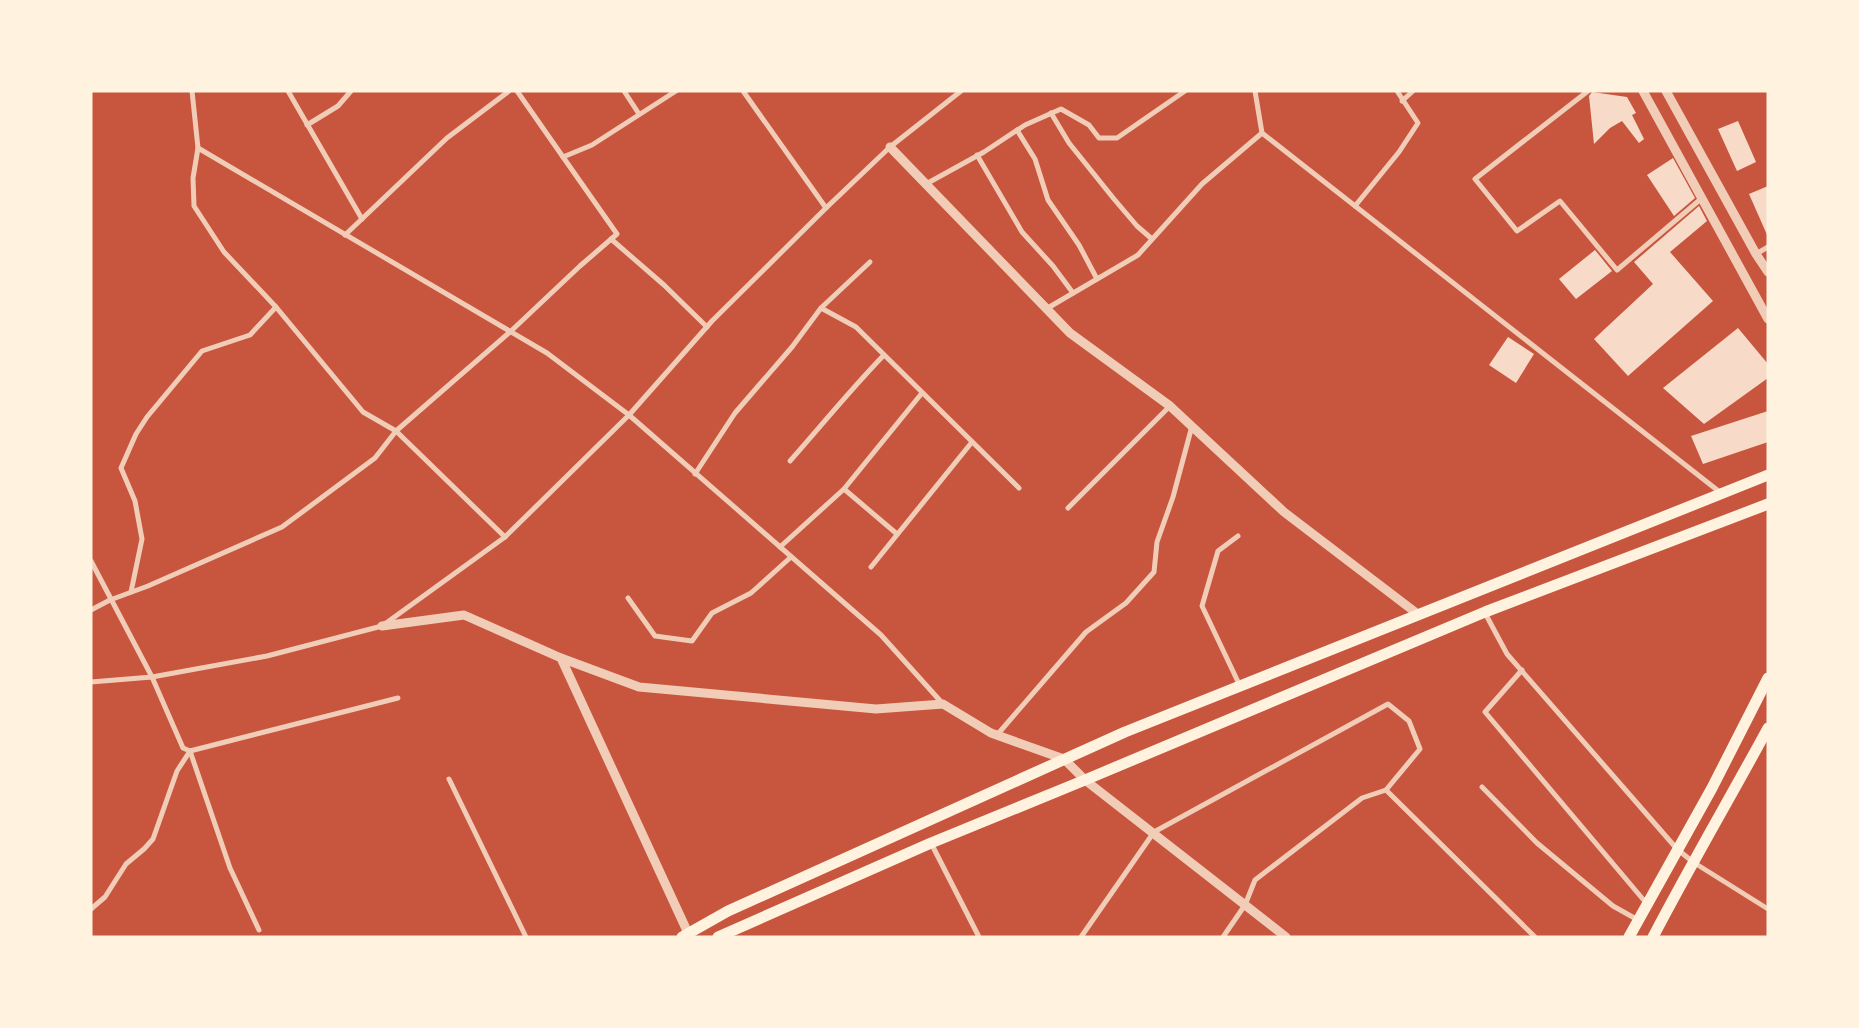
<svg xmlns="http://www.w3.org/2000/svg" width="1859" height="1028" font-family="'Public Sans',sans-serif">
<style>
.building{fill:#f7dbc8}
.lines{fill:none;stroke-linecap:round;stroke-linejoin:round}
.minor{stroke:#f1ccb7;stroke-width:5}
.tertiary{stroke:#f1ccb7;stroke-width:9}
.primary{stroke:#fff3e0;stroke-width:11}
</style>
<rect width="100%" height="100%" fill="#c8553d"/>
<g class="building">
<polygon points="1592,92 1627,97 1636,113 1632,115 1644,139 1639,143 1622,121 1610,128 1594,144 1589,96"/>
<polygon points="1738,121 1756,162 1737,171 1718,129"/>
<polygon points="1673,158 1695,198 1674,216 1647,175"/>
<polygon points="1768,186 1768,237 1749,194"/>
<polygon points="1699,206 1707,221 1670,252 1713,301 1628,376 1594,339 1653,284 1634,262"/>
<polygon points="1595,250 1612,271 1576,299 1559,279"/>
<polygon points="1738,328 1768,364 1768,378 1704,424 1663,388"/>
<polygon points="1508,337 1534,354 1516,383 1489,365"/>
<polygon points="1768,411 1768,442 1703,464 1691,436"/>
</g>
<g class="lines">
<g class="minor">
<polyline points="192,91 198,148 547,353 629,415 881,635 943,704"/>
<polyline points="288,91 362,219"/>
<polyline points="517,91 563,157 592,145 676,91"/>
<polyline points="624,91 639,114"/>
<polyline points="743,91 826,208"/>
<polyline points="1255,91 1262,133"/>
<polyline points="1588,91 1475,179 1517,231 1560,201 1617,270 1702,198"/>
<polyline points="1402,101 1413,91"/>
<polyline points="1051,113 1069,143 1114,199 1137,226 1152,239"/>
<polyline points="307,125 338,106 351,91"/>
<polyline points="1017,130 1035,159 1048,200 1079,245 1097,279"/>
<polyline points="198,148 193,178 194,206 224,252 276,307 363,412 396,431 505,537"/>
<polyline points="977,155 1022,232 1053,266 1073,293"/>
<polyline points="926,184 984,152 1025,125 1061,109 1089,125 1099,138 1117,138 1185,91"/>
<polyline points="1355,206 1399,152 1418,123 1397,91"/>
<polyline points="345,235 447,138 509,91"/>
<polyline points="611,239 664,285 707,327"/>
<polyline points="1756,254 1768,247"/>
<polyline points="821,308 870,262"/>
<polyline points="1046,309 1138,255 1202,184 1262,133 1721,493"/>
<path d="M790,461C821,426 851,389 884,355"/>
<polyline points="695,474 735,413 792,347 821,308 856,327 1019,488"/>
<polyline points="844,489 897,534"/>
<polyline points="1068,508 1170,406"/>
<polyline points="1238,536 1218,551 1202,606 1240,686"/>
<polyline points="780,547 844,489 922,393"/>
<polyline points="91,561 152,677 183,748 190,751 398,698"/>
<polyline points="871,567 972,442"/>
<polyline points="131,592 142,539 135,501 121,468 136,434 147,417 202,351 250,335 276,307"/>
<polyline points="628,598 655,636 692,641 712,613 751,593 791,557"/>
<polyline points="91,610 110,600 148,586 282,527 375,458 396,431 510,332 580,266 617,234 563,157"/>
<polyline points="1485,613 1507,654 1677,849 1693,862 1768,909"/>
<polyline points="1522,670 1485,712 1647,904"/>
<polyline points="91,682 152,677 267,656 382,626 505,537 629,415 712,321 826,208 890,147 961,91"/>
<polyline points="997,735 1086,632 1126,603 1154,572 1157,542 1173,497 1192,426"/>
<polyline points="190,751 230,868 259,930"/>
<polyline points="449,779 526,937"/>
<polyline points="1482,787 1537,843 1613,906 1638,920"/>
<polyline points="1386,790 1535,937"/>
<polyline points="931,843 979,937"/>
<polyline points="91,909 105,897 126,864 144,849 153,839 177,771 190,751"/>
<polyline points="1081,937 1154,832 1388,704 1409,721 1420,749 1386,790 1362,798 1255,880 1245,905 1223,937"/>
</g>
<g class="tertiary">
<polyline points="1643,91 1768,319"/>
<polyline points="1666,91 1756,254 1768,272"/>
<polyline points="890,147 1070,333 1170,406 1284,512 1419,615"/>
<polyline points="382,626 464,615 561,658 688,933"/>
<polyline points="561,658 639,687 876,709 943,704 991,733 1064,759 1085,780 1286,937"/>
</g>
<g class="primary">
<polyline points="682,937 728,911 1125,732 1768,475"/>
<polyline points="718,937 931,843 1085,780 1485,612 1768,504"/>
<polyline points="1629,937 1712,788 1768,678"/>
<path d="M1653,937C1690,866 1730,798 1768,728"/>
</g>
</g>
<rect width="1859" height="1028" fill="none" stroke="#fff3e0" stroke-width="185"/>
</svg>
